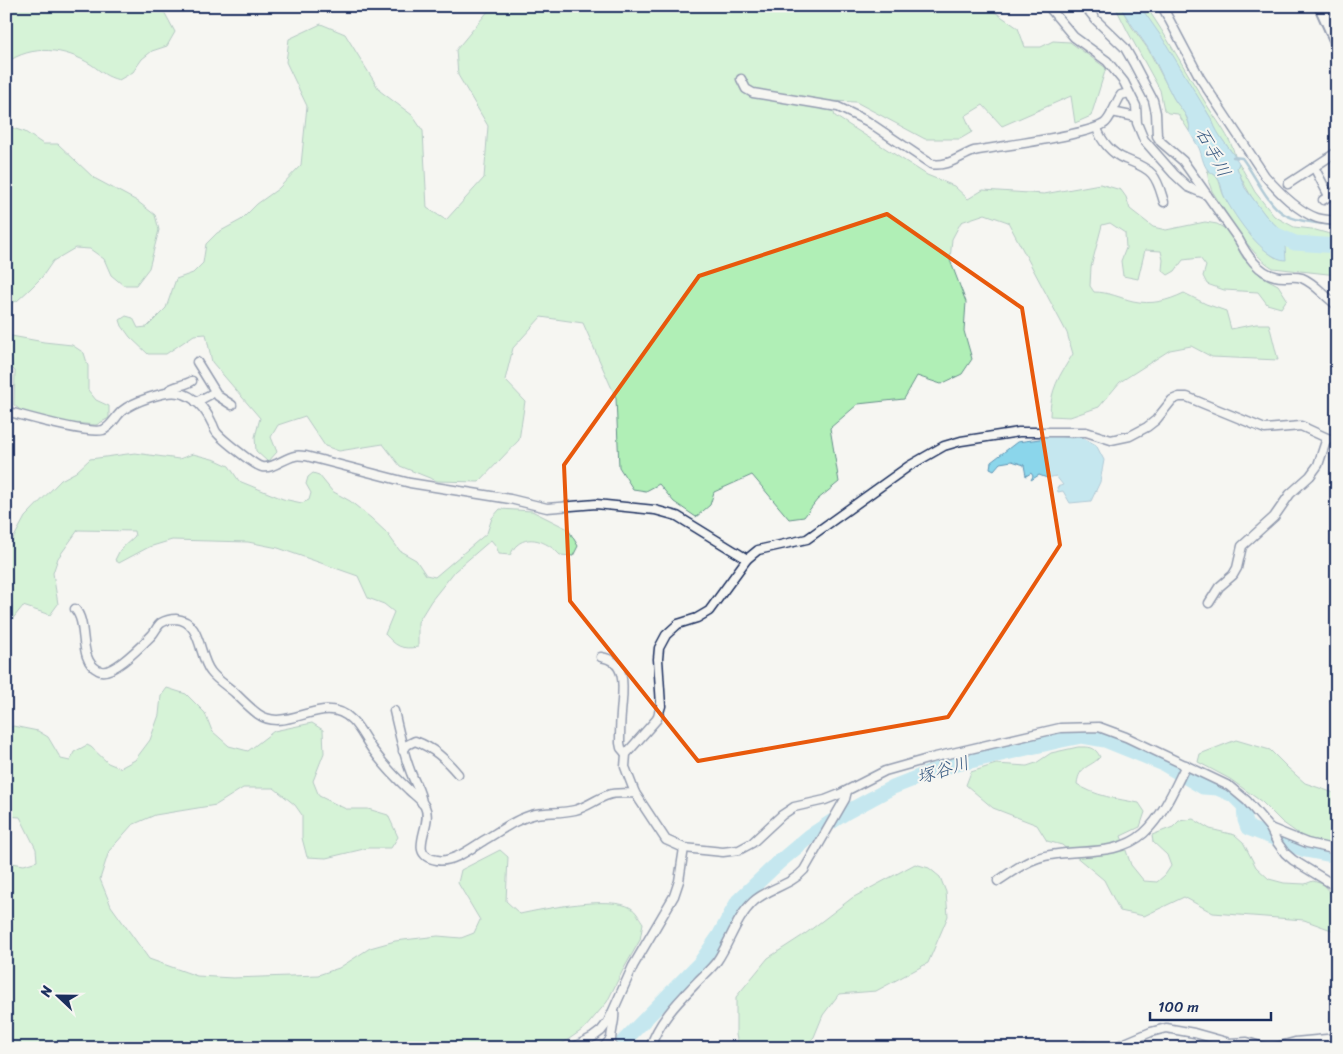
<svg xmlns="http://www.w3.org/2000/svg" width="1343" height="1054" font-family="Sriracha,'Klee One',sans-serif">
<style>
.green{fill:#b0efb6;stroke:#668f8a}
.water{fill:#8bd6eb;stroke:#5e93b3}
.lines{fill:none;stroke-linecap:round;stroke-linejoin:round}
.stream{stroke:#5e93b3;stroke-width:2.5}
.river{stroke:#8bd6eb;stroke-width:15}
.minor-casing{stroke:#1b2f5e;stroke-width:11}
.trunk-casing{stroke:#1b2f5e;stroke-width:16}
.minor{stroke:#f6f6f2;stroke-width:8}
.trunk{stroke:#f6f6f2;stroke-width:12}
.marked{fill:none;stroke:#e8590c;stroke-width:4;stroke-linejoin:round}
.labels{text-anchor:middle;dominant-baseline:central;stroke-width:4;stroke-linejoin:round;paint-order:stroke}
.water-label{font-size:18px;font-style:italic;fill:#375981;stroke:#f6f6f2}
</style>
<rect width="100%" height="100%" fill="#f6f6f2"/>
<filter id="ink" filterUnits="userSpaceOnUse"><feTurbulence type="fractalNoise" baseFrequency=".02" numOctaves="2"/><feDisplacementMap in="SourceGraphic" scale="10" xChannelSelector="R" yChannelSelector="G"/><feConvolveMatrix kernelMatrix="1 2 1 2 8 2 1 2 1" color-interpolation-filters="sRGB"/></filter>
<g filter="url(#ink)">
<g class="green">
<path d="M6,6H108L113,11L131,6H161L175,32L167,46L152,51L142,59L133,72L119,80C105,76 103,73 92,65C65,48 32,44 6,63Z"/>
<path d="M495,6H989V8L1018,28L1025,47H1041L1053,41L1070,42L1106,68L1091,116L1075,123L1071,96L1002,126L983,105L965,116L972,132L960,139H925L856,102L830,101L835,116L927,175L954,186L968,199L983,190L1044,194L1100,184L1121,190L1126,197L1130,209L1153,227L1166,230L1205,222L1217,224L1229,231L1243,258L1261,276L1278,285L1287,299L1281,308L1267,304L1258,292L1224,290L1207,284L1203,276L1206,266L1200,258L1183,260L1175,271L1168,275L1162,270L1163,260L1161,251L1145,250L1138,279L1123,276L1121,261L1126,248L1125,233L1110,223L1102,225L1091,267L1090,286L1094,292C1109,292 1120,298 1133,301C1152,305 1167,301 1184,293L1206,304L1226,311L1231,329L1256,324H1269L1278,360L1212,357L1191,346L1170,350L1120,382L1099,407L1070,417L1050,416C1050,390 1059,376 1073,354L1067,333L1008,222L985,214L961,222L952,239L950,260L966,302L964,331L972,359L962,374L941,384L917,376L904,399L858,404L830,428L839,482L817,500L804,517L789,519L752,475L714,492L710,505L696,517L674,502L659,484L646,491L633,489L619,467L616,398L583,323L541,317L513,348L505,380L525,401L519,440L479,482L437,481L400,466L383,444L339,451L325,446L305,416L278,425L271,437L277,452L268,462L256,451L255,437L260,418L212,362L206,334L194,335L166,354H148L130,337L122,326L120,320L126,316L133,318L138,328L147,327L166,308L176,279L193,273L203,263L206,244L217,233L241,220L257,204L278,189L301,165L307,106L286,62L289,39L321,24L345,34L380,91L412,115L423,131L427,208L446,220L484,178L488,126L458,75L456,50L489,10Z"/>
<polygon points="1115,6 1120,6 1132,27 1148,49 1174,99 1185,114 1190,126 1189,131 1178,114 1168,113 1164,110 1160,90 1128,32"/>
<path d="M1140,6H1146C1167,37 1185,70 1205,102C1214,117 1232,139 1235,156L1217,133L1212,120Z"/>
<polygon points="6,126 25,132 43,144 58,144 94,178 137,201 155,215 159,230 149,268 136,285 123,285 111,275 104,259 90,249 75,248 53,261 42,277 30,289 17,301 6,305"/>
<path d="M1239,163L1255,192L1274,216L1294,227L1312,229L1337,236V275L1273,268C1248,253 1228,215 1212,191L1209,183L1207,169C1224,180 1217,183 1225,198C1228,204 1233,209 1237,214C1248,230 1259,248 1276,258L1284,233C1263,217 1247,193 1237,168Z"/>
<polygon points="6,335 44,342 72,345 84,353 88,366 88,390 96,400 109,406 109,418 96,425 63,422 24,413 14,405 15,371 6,362"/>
<path d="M135,453L179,459L193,454L216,460L229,466L239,481L283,499L302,503L309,500L311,493L306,484L308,477L313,473L319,475L332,491L350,501L371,518L387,533L400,551L416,560L426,575L435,577L487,533L492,518L500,509L532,511L568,529L578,546L573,556L560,555C550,544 531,533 517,545C514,547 512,552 510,555L499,554L496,546L491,540L455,571L431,601L418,622V647C401,650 396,646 385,634L394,612L384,604L368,598L358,576L278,548L248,542L172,540L149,547L119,563L115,560L120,550L135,536L134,531L78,530L58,558L53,573L58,604L50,615L23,606L6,627V552L25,517L61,480L76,472L90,459Z"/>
<path d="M167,688L186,694L205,713L212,731L229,746L248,751L274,731L312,723L323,730L324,753L313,781L319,796L346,809H368L388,815L398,837L391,848H368L326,858L307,857L302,838V815L295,805L274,788H243L216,805L155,815L132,825L109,851L100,879L111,906L149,959L197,976L233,978L318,975L339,968L370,948L395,941L438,936L461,938L474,933L480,920L458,883L461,870L500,850L508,857L506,901L520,914C543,909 611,895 631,908C636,911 640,919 643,923L640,940L623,970L607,1002L585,1028L556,1048H6V862L24,865L37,861L36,849L20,817L6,816V730L13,726L38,731L48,737L61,759L70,761L74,752L87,745L91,747L108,763L120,768L135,760L150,740L159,715L161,696Z"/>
<polygon points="1236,740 1270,750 1288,768 1305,783 1337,794 1337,846 1303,837 1282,822 1262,802 1230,779 1198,762 1200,754"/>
<path d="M1078,747C1089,747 1095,746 1100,757C1090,768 1079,765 1077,784C1094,796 1118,799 1139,803L1145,812L1140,827L1121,836L1131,865L1144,881L1157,882L1165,875L1171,866L1167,855L1153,842L1152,835L1173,827L1179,821L1193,819L1210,829L1235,835L1243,842L1256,867L1269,879L1284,883L1305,884L1313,881L1323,884L1337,899V932L1304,920L1213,913L1184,897L1144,916L1120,911L1104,880L1062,845L1047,841L1037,825L993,808L966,785L971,772L996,764L1027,766L1036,763L1051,753Z"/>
<polygon points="915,864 929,868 940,877 946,892 948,916 928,963 876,991 839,994 823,1015 814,1037 803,1048 739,1048 736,1035 736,997 768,958 805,934 852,898"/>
</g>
<g class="water">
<path d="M1120,6H1140L1163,39L1212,120C1218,137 1230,148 1239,163L1237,168L1245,188L1266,216L1284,233L1286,260C1264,260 1235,217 1225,198C1222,193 1222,186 1219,180C1216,174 1212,174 1208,170C1203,165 1202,155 1199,148C1196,142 1192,137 1189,131C1192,118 1179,108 1173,97C1164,81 1158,64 1148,48C1139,34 1128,21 1120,6Z"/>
<polygon points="1049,435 1071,438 1082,437 1096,445 1104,460 1100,482 1091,501 1070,503 1063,491 1058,492 1057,487 1063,485 1056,476 1047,478 1039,475 1031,480 1033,476 1031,473 1026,476 1024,465 1012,461 1000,463 994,470 990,468 991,462 1017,442 1040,439"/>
</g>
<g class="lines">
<path class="stream" d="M1233,157L1242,158C1255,175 1267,204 1284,214C1297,222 1321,223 1337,226"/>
<g class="river">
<polyline points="1265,230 1295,243 1337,246"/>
<polyline points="617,1048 700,963 719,936 738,901 778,863 810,836 845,813 893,787 944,767 1062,740 1082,736 1105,740 1164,764 1203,787 1217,788 1233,795 1244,806 1245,820 1248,828 1305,850 1337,856"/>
</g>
<defs>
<g id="minor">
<polyline points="1048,6 1074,37 1107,61 1124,82 1136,106 1137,123 1144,140 1174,174 1188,187 1207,195"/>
<path d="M1085,6L1096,20L1125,48L1133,62L1153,100L1156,113L1157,136L1161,142L1183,161L1239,240C1246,254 1259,273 1275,276C1284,279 1293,275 1302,278C1315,283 1325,297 1337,305"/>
<path d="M1162,6L1200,78L1265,176C1279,192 1297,211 1317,218C1323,220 1330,220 1337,221"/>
<path d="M741,79L746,89L753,93L838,107L867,121L931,164C948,167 958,157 974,151C998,146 1094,135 1106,122C1113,114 1115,104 1121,95L1129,93"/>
<polyline points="1112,112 1136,117"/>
<path d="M1097,128C1101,141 1112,154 1125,159C1134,163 1145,166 1152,174C1159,182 1161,193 1164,202"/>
<polyline points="1314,167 1329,196"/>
<polyline points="1288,184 1337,152"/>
<polyline points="1323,200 1337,191"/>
<polyline points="197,362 218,396 232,405"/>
<path d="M168,391C174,385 184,386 192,381"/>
<polyline points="196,402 215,392"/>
<path d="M13,413C31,418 87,434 103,430C111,427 116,416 122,411C133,402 165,390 179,393C194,395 206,410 212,423C214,426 214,430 217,433C222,439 255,466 262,467C273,469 284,458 295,456C298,455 302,456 306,456L410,483L510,499L547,508L596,504L655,510L677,516L747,559"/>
<polyline points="1337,441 1327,438 1301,426 1265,429 1187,397 1179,397 1172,400 1156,420 1147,427 1130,436 1111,440 1086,432 1019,432 961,441 944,446 909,466 807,539 758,550 747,559 709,611 697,618 678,624 666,635 659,648 658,659 661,706 657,719 626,754 625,767 635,793 666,840 684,848 723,852 739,850 752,843 782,815 794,807 825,800 840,794 885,771 931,758 1060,728 1099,727 1126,737 1229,786 1247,801 1270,828 1277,842 1285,853 1293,860 1337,887"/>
<polyline points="1209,603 1219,587 1233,575 1237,568 1242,546 1274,517 1290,494 1310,476 1318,465 1327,438"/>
<path d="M75,609C89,624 77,659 98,670C111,678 142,645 152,635C155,632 157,626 161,623C166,620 171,619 176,619C202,621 198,656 211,672C217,680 227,686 235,693C242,700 250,708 258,714C287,735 324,691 352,720C360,728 365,739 372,749C383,764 395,777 409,790C414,795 422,800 425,807C434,825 405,855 437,860C452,863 470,849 483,841C500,831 517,818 536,814C549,812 563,813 575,810C587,807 596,799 608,795C616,792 626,794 635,793"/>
<path d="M601,657C630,661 622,694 621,714C620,724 620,733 620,743L621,748L626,754"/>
<path d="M394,711C399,732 403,753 411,773C415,784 421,791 422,803"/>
<path d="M403,751L407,745L415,741C434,748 445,759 458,774"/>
<polyline points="1270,828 1307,843 1337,850"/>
<path d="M998,881C1011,872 1023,863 1038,858C1072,847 1115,859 1144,833C1163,816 1175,787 1186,765"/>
<polyline points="572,1048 593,1037 601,1031 608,1022 633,966 674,896 679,881 684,848"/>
<polyline points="603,1048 610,1040"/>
<path d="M612,1048C608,1035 616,1024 614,1011"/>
<path d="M650,1048C659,1020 679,1001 699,980C705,974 712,968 717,961C730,942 736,918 753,902C768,888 790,886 804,870L845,799L847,791"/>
<polyline points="1067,1048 1084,1046 1098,1048"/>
<polyline points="1113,1048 1151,1032 1166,1028 1194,1033 1230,1043 1247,1042 1266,1048"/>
<polyline points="1273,1048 1295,1042 1337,1038"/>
</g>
<polyline id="trunk" points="1321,6 1337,42"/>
</defs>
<use href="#minor" class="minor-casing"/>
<use href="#trunk" class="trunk-casing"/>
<use href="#minor" class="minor"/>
<use href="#trunk" class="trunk"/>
</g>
</g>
<path d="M0 0H1343V1054H0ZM887,214L1022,308L1060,545L948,717L698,761L570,601L564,465L699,276Z" fill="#f6f6f2" fill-opacity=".55" fill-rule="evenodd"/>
<path class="marked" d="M887,214L1022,308L1060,545L948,717L698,761L570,601L564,465L699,276Z"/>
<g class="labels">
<g class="water-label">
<text transform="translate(1213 152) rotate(62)">石手川</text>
<text transform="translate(943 770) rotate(-17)">塚谷川</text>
</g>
</g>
<rect width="1343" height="1054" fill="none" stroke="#f6f6f2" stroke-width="25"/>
<rect x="12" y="12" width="1318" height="1029" fill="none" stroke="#1b2f5e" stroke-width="2" filter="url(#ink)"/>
<g transform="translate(58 996) rotate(292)" stroke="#f6f6f2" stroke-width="4" paint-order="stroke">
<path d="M0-4L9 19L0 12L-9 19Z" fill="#1b2f5e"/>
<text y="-8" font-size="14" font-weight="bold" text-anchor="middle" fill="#1b2f5e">N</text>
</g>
<path d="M1150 1012v8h121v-8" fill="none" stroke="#1b2f5e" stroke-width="2.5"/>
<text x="1158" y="1012" font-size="15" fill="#1b2f5e" stroke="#f6f6f2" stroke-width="4" paint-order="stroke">100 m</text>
</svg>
